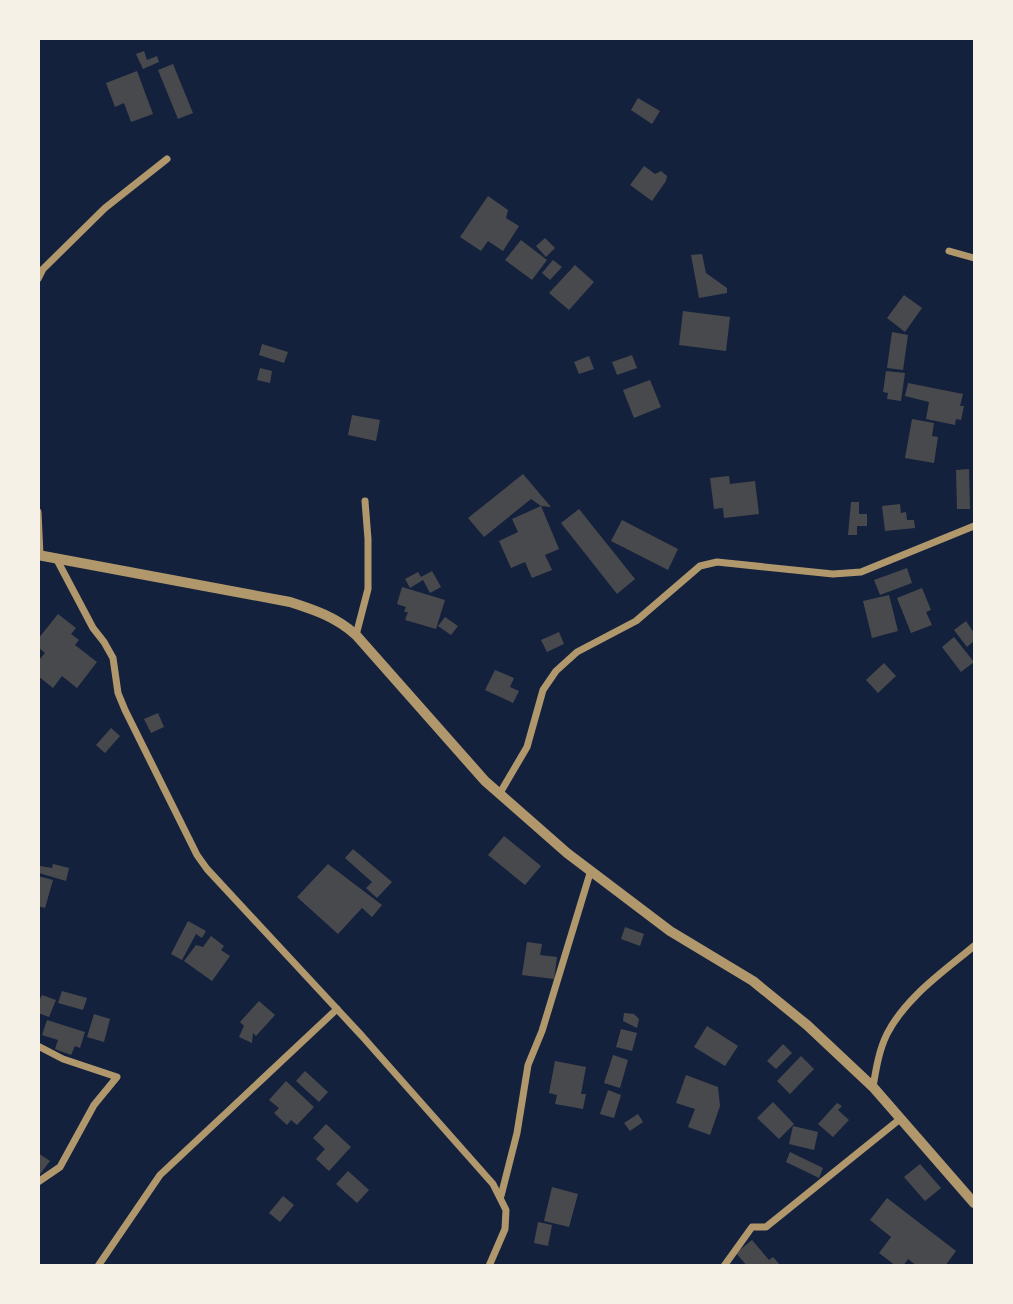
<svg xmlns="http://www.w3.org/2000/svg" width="1013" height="1304" font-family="'Asap Condensed',sans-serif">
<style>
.building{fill:#48494c}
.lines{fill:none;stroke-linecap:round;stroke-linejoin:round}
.minor{stroke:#b1986c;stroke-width:7}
.tertiary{stroke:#b1986c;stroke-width:10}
</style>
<rect width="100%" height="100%" fill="#14213d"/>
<g class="building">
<polygon points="144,51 147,60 157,56 159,62 143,69 136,54"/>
<polygon points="173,64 193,113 178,119 158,70"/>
<polygon points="137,71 153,114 131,122 124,103 115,107 106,83"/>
<polygon points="638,98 660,111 652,124 631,110"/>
<polygon points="644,166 655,174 661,171 667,176 666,181 652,201 630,185"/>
<polygon points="488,196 508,210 506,218 519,226 503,251 488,241 481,251 460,237"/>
<polygon points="545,238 555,248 546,257 536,246"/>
<polygon points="521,240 547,260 532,280 505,260"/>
<polygon points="702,254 706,273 727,288 727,293 699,298 691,255"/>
<polygon points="553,260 562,267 550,280 542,273"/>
<polygon points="575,265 594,282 569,310 549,293"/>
<polygon points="904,295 922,308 905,332 887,318"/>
<polygon points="683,311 730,317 726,351 679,345"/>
<polygon points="892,332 908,335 903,370 887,368"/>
<polygon points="262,344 288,352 284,363 259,355"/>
<polygon points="632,355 637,368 617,375 612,362"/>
<polygon points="589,356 594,369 579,374 574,362"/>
<polygon points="260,368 272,371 270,383 257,380"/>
<polygon points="886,371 905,373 901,401 887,399 888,393 883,392"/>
<polygon points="650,380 661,407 634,418 623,390"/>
<polygon points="908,383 963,394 960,406 964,406 961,420 956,419 955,425 926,419 929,402 905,396"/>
<polygon points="352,415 380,420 376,441 348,435"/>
<polygon points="912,419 934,423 932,436 938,437 934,463 905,458"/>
<polygon points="969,469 970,509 957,509 956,470"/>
<polygon points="523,474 551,507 541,506 531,499 484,537 468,518"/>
<polygon points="729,476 730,484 755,481 759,514 724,518 723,508 714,509 710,478"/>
<polygon points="851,502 859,502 859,514 867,514 867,526 857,526 857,535 848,535"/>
<polygon points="900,504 901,513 906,512 907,520 914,520 915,528 885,531 882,506"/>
<polygon points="541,506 559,549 545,555 552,570 532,578 525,562 511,568 499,541 518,532 512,519"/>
<polygon points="579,509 635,579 617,594 561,523"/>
<polygon points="622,520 678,549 668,570 611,541"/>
<polygon points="907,568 912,583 880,595 874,580"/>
<polygon points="432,571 441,587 430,593 423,580 410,588 405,579 418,572 421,577"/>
<polygon points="402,587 445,600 436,629 405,620 408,612 404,612 406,607 397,604"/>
<polygon points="922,588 931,610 926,612 932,625 911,633 897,598"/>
<polygon points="889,595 898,631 872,638 863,601"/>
<polygon points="58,614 76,628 71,634 79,640 75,645 97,662 77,688 62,676 53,688 38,676 38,661 45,653 38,647 38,639"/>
<polygon points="445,617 458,626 451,635 438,626"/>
<polygon points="966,621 974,633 974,641 967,647 954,630"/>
<polygon points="559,632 564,644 547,652 541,640"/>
<polygon points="954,637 974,662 961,672 942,647"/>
<polygon points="884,663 896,676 878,693 866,680"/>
<polygon points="495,670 514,678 510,687 519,691 513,703 485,690"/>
<polygon points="158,713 164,727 151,733 144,719"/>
<polygon points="111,728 120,736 105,753 96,745"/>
<polygon points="504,836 541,866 525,885 488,855"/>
<polygon points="353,849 392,882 377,898 366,888 372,882 345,858"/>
<polygon points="53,864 69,868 66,881 39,873 40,866 52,868"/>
<polygon points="328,864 382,905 372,917 362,908 338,934 297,897"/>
<polygon points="38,876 53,880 45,908 38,906"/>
<polygon points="188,921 206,931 202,938 196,934 182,960 171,954"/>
<polygon points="625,927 644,934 640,946 621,939"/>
<polygon points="211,936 224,946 221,950 230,956 212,981 184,961 196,945 203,947"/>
<polygon points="527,942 542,944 540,955 557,957 554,979 522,975"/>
<polygon points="62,991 87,998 83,1010 58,1003"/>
<polygon points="42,995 56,1000 49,1017 38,1013 38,1003"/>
<polygon points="259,1001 275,1015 256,1036 253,1033 252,1043 239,1037 244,1026 240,1022"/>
<polygon points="624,1013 634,1014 639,1019 637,1028 623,1021"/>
<polygon points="94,1014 110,1019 104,1042 87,1037"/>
<polygon points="47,1020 85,1032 80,1048 75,1046 71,1055 55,1049 58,1040 42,1035"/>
<polygon points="707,1026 738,1046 725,1066 694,1047"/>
<polygon points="621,1029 637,1033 632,1051 616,1047"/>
<polygon points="783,1044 792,1053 776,1069 767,1061"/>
<polygon points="613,1055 628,1060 620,1088 604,1083"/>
<polygon points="801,1056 814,1069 790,1094 777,1081"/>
<polygon points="555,1061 586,1067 581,1094 586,1094 583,1109 555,1104 557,1095 549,1093"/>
<polygon points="305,1071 328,1092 319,1102 296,1081"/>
<polygon points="686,1075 718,1087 720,1106 710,1135 688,1127 695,1109 676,1103"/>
<polygon points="286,1081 314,1107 297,1125 291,1120 287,1125 274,1113 279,1108 269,1100"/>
<polygon points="608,1090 621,1095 614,1118 600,1114"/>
<polygon points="773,1102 794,1124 779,1139 757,1118"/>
<polygon points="837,1103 842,1106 838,1110 849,1120 833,1137 818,1124"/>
<polygon points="638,1114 643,1122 630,1131 624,1123"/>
<polygon points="326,1124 351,1147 329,1171 316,1159 325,1149 313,1138"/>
<polygon points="793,1126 818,1132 814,1150 789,1144"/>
<polygon points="790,1152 823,1168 819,1178 786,1162"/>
<polygon points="38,1153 50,1161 38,1177"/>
<polygon points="920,1164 941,1188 925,1201 904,1177"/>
<polygon points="348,1171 369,1190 357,1203 336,1184"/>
<polygon points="552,1187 578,1194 569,1227 544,1221"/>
<polygon points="283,1196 294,1205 280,1222 269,1213"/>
<polygon points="887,1198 956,1251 945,1266 917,1266 908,1259 903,1266 896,1266 879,1253 891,1237 870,1220"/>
<polygon points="538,1222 552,1225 548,1246 534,1243"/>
<polygon points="752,1240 769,1260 773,1257 781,1266 747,1266 736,1253"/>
</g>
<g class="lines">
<g class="minor">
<polyline points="949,251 974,258"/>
<polyline points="38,279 43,269 105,208 167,159"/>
<polyline points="38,512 40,555"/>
<polyline points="56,558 93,628 104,642 113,658 118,693 125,710 197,855 207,869 362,1036 493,1184 506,1210 505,1229 489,1266"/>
<polyline points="356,635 368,589 368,539 365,501"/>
<polyline points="500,793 527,747 543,690 556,671 577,652 636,621 700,566 717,562 833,574 861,572 974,526"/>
<polyline points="38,1046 63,1059 117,1077 94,1105 60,1167 38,1182"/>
<path d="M873,1087C876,1069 879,1050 887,1034C906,997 943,972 974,946"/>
<polyline points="501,1196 517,1133 528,1065 542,1031 591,870"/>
<polyline points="98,1266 160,1175 337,1009"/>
<polyline points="724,1266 752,1227 766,1227 900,1119"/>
</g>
<path class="tertiary" d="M38,555L290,602C315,610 336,617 356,635L485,781L567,853L670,931L753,981L807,1025L873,1087L974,1203"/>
</g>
<rect width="1013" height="1304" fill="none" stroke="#f6f1e7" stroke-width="80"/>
</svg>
